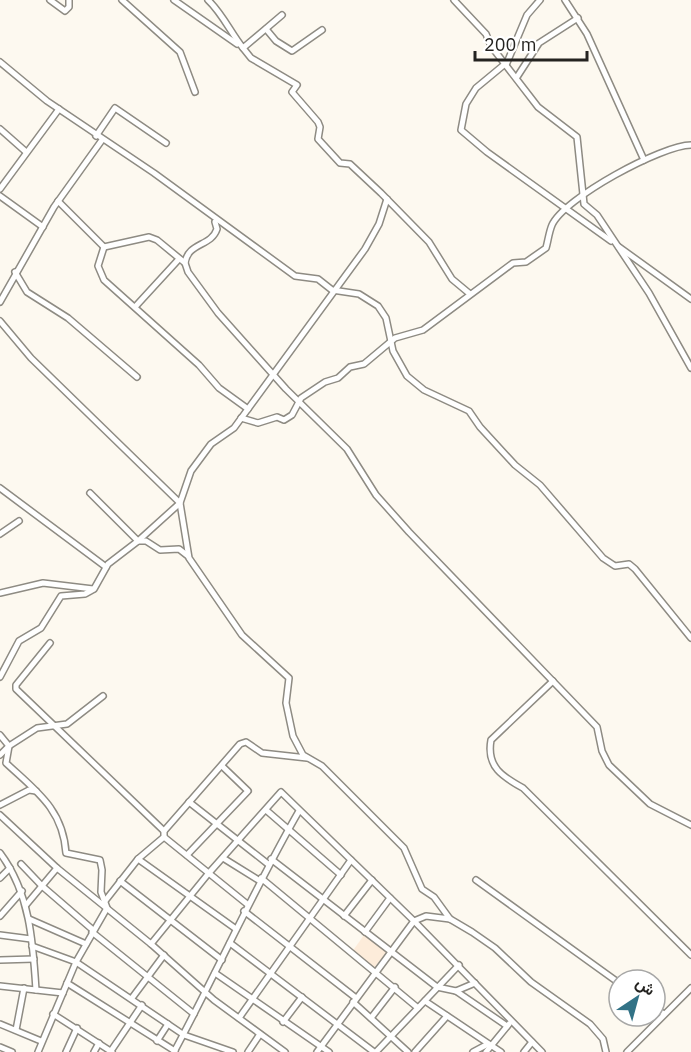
<svg xmlns="http://www.w3.org/2000/svg" width="691" height="1052" font-family="'IBM Plex Sans',Vazirmatn,sans-serif">
<style>
.commercial{fill:#fdecda}
.lines{fill:none;stroke-linecap:round;stroke-linejoin:round}
.minor-casing{stroke:#8e8b83;stroke-width:8}
.minor{stroke:#fff;stroke-width:5}
</style>
<rect width="100%" height="100%" fill="#fdf9f0"/>
<polygon class="commercial" points="364,935 387,951 374,968 352,952"/>
<g class="lines">
<defs>
<g id="minor">
<polyline points="50,0 65,11 69,7 69,0"/>
<polyline points="122,0 180,52 195,92"/>
<polyline points="174,0 237,44"/>
<path d="M208,0C222,13 231,33 243,48L282,15"/>
<polyline points="454,0 486,34 491,46 538,107 577,137 584,204 597,215 649,293 691,368"/>
<polyline points="565,0 587,34 644,160"/>
<polyline points="266,29 276,41 292,51 322,30"/>
<polyline points="243,48 251,58 297,85 292,92 318,122 320,127 318,139 340,163 350,164 381,193 429,242 452,279 470,294"/>
<polyline points="0,62 47,101 154,173 295,276 318,279 332,290 359,294 378,306 386,318 393,351 407,376 424,390 469,411 480,427 515,465 540,485 603,558 615,566 629,564 635,569 691,638"/>
<polyline points="505,64 476,88 466,104 461,130 487,152 611,241"/>
<polyline points="506,65 527,15 540,0"/>
<polyline points="517,77 539,43 578,18"/>
<polyline points="0,129 25,151"/>
<polyline points="96,136 115,108 166,143"/>
<polyline points="0,189 59,109"/>
<polyline points="0,196 43,227"/>
<polyline points="58,201 104,247 149,237 157,240 185,263 188,272 218,313 286,389 347,449 376,495 409,532 597,727 602,751 609,765 650,804 691,825"/>
<polyline points="104,247 98,266 104,280 199,365 219,388 248,409"/>
<polyline points="619,247 691,299"/>
<path d="M185,263C188,242 211,247 217,229L215,222"/>
<polyline points="15,272 27,292 68,318 137,377"/>
<polyline points="0,302 54,207 102,140"/>
<polyline points="135,307 179,259"/>
<polyline points="0,321 31,358 180,503 189,558 242,635 289,678 286,703 293,736 303,755 322,766 404,848 422,889 434,897 450,919"/>
<path d="M241,418L258,423L277,417L284,420L292,415L301,398L325,382L338,378L350,367L364,364L395,338L423,330L513,263L526,262L546,248C548,241 549,232 552,225C564,198 662,145 691,145"/>
<polyline points="0,488 106,567"/>
<polyline points="90,493 138,541 146,541 160,550 179,549 188,556"/>
<polyline points="0,534 19,521"/>
<polyline points="0,593 43,583 93,589"/>
<polyline points="50,643 16,685 16,689 164,831"/>
<polyline points="0,677 19,641 41,628 61,596 85,594 94,589 108,564 138,541 180,503 191,471 211,444 234,428 365,249 379,224 387,199"/>
<path d="M553,681L491,740C486,767 503,777 523,788L691,955"/>
<path d="M0,735L9,746L6,763C36,791 63,809 66,853L100,860L102,870L101,892L107,908L76,962L38,1052"/>
<polyline points="0,755 9,746 37,728 67,724 103,696"/>
<polyline points="189,802 268,864"/>
<polyline points="0,805 29,790 36,791"/>
<polyline points="266,810 341,875"/>
<polyline points="0,815 57,868 151,944 214,1000 285,1052"/>
<polyline points="164,837 247,904"/>
<path d="M0,853C30,893 33,942 36,990"/>
<polyline points="187,855 248,791 222,766"/>
<polyline points="223,858 260,881"/>
<polyline points="138,859 236,929"/>
<polyline points="271,859 437,987 456,991 507,1026"/>
<polyline points="21,864 42,886 93,930"/>
<polyline points="0,878 10,868"/>
<polyline points="261,878 418,1008"/>
<polyline points="476,880 619,983"/>
<polyline points="120,881 222,960"/>
<polyline points="105,901 138,859 164,837 164,831 240,744 246,742 262,753 307,758"/>
<polyline points="26,905 57,868"/>
<polyline points="244,911 356,998"/>
<polyline points="0,916 22,891"/>
<polyline points="344,916 372,880"/>
<polyline points="29,919 86,944"/>
<polyline points="92,932 194,1014"/>
<polyline points="365,932 390,898"/>
<polyline points="0,935 31,939"/>
<polyline points="230,943 374,1052"/>
<polyline points="151,944 208,874 281,792 414,921 542,1052"/>
<polyline points="32,946 76,962 184,1035 233,1052"/>
<polyline points="0,960 34,959"/>
<polyline points="215,973 329,1052"/>
<polyline points="67,983 175,1051"/>
<polyline points="0,986 63,993"/>
<polyline points="456,991 475,983"/>
<polyline points="132,998 164,955"/>
<polyline points="425,1001 501,1052"/>
<polyline points="353,1002 408,1052"/>
<polyline points="655,1008 664,1014"/>
<polyline points="53,1014 112,1052"/>
<polyline points="239,1018 351,860"/>
<polyline points="371,1018 395,987"/>
<polyline points="283,1022 302,997"/>
<polyline points="0,1024 41,1041"/>
<polyline points="16,1030 24,988"/>
<polyline points="157,1041 168,1024"/>
<polyline points="0,1047 12,1052"/>
<polyline points="111,1051 142,1005"/>
<polyline points="66,1052 77,1028"/>
<polyline points="94,1052 99,1043"/>
<path d="M174,1052C217,972 254,889 299,811"/>
<polyline points="248,1052 260,1034"/>
<polyline points="317,1052 414,921 426,916 450,919 472,932 495,948 531,982 590,1024 603,1039 606,1052"/>
<polyline points="376,1052 459,965"/>
<polyline points="415,1052 447,1016"/>
<polyline points="473,1052 488,1044"/>
<polyline points="486,1052 509,1024"/>
<polyline points="524,1052 532,1042"/>
<polyline points="627,1052 691,988"/>
</g>
</defs>
<use href="#minor" class="minor-casing"/>
<use href="#minor" class="minor"/>
</g>
<g transform="translate(637 998) rotate(36)"><circle r="28" fill="#ffffff" stroke="#a7a7a6" stroke-width="1.5"/>
<path d="M0-4.5L10 22L0 15L-10 22Z" fill="#327286"/>
<text y="-9" font-size="16" font-weight="bold" text-anchor="middle" fill="#242320">ش</text>
</g>
<path d="M475 51v9h112v-9" fill="none" stroke="#242320" stroke-width="3"/>
<text x="484" y="51" font-size="18" fill="#242320" stroke="#ffffff" stroke-width="4.5" paint-order="stroke">200 m</text>
</svg>
